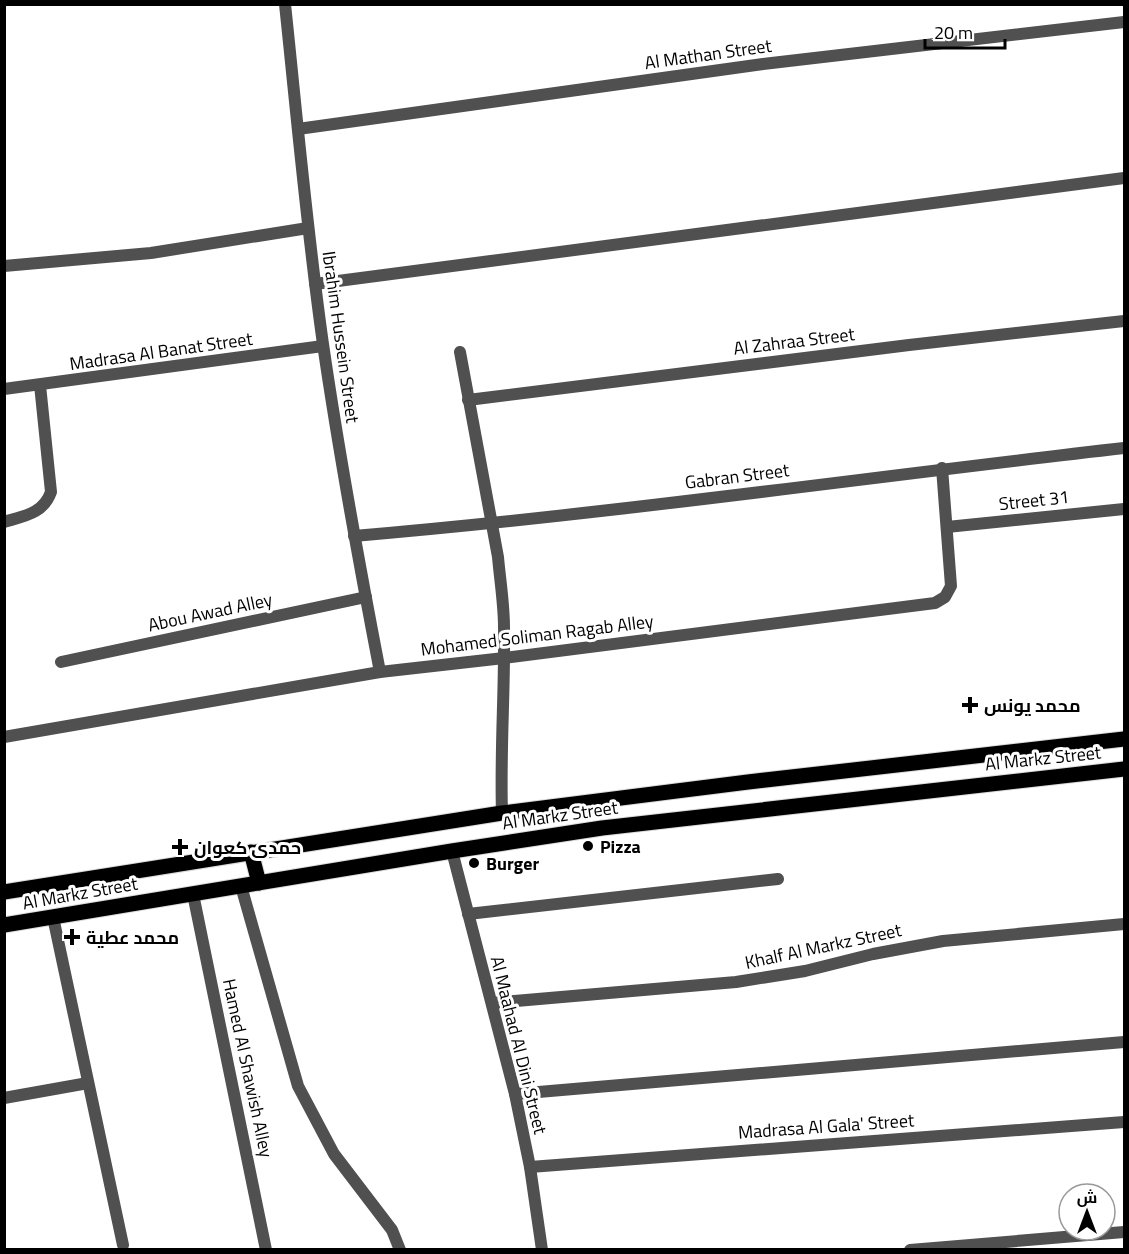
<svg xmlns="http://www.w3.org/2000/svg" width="1129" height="1254" font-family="'Titillium Web',Cairo,sans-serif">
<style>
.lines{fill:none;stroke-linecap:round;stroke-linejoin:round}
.primary-casing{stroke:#dbdbdb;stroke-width:17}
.lane{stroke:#505050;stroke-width:12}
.street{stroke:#505050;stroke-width:12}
.primary{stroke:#000;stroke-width:15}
.poi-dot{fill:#000;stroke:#fff;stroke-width:2}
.labels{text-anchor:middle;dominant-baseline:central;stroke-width:6;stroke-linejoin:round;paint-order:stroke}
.street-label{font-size:18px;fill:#000;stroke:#fff}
.poi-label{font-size:18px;font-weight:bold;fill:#000;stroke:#fff;text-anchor:start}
</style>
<rect width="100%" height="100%" fill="#fff"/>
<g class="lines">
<defs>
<g id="primary">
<polyline points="251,852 259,883"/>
<polyline points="4,892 502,813 748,782 1124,739"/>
<polyline points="4,925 452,851 602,828 1124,769"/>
</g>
</defs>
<use href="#primary" class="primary-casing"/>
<polyline class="lane" points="241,886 298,1086 334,1154 392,1230 400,1250"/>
<g class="street">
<path d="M285,4C297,118 307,231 323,344C339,454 359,563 380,672"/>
<polyline points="298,129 763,64 1124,22"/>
<polyline points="4,266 151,253 308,228"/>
<polyline points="315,284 1124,178"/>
<path d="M460,352L498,557C500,580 504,604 504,627C505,689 500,751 502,813"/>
<polyline points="4,389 323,346"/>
<polyline points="468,400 909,345 1124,321"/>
<path d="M4,522C24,516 43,514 51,492L40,385"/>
<polyline points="947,527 1124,509"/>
<path d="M354,536C612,514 868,477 1124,448"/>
<polyline points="61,662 366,597"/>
<polyline points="4,737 380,672 504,658 935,603 945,597 951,586 942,468"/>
<polyline points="452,851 515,1094 530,1167 542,1250"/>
<polyline points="193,894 266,1250"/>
<polyline points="468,914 778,879"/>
<polyline points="53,917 123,1245"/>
<polyline points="492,1003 736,982 805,971 873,954 943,941 1124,924"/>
<polyline points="515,1094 1124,1042"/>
<polyline points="4,1098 88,1083"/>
<polyline points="530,1167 1124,1122"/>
<polyline points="910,1250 1124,1232"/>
</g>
<use href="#primary" class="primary"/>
</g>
<g class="poi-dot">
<path d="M967 696h6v6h6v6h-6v6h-6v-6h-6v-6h6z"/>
<circle cx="588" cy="846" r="6"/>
<path d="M177 838h6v6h6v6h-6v6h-6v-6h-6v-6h6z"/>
<circle cx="474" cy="863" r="6"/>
<path d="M69 928h6v6h6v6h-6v6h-6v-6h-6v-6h6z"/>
</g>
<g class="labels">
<g class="street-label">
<text transform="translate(708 54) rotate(-8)">Al Mathan Street</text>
<text transform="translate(341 337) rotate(82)">Ibrahim Hussein Street</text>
<text transform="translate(794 341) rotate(-7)">Al Zahraa Street</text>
<text transform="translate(161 351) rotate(-8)">Madrasa Al Banat Street</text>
<text transform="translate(737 476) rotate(-7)">Gabran Street</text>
<text transform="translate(1034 500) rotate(-6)">Street 31</text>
<text transform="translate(210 612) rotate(-12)">Abou Awad Alley</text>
<text transform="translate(537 635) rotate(-7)">Mohamed Soliman Ragab Alley</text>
<text transform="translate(1043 758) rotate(-6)">Al Markz Street</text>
<text transform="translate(560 815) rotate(-8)">Al Markz Street</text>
<text transform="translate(80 893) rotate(-10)">Al Markz Street</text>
<text transform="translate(823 946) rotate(-12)">Khalf Al Markz Street</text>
<text transform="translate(519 1045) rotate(76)">Al Maahad Al Dini Street</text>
<text transform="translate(248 1068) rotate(78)">Hamed Al Shawish Alley</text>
<text transform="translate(826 1126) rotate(-4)">Madrasa Al Gala' Street</text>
</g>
<g class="poi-label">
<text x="984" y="705">محمد يونس</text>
<text x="600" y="846">Pizza</text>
<text x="194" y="847">حمدى كعوان</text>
<text x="486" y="863">Burger</text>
<text x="86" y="937">محمد عطية</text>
</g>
</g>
<rect width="1129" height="1254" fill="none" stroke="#000000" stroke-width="12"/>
<g transform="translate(1087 1212)"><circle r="28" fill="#ffffff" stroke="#999999" stroke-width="1.5"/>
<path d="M0-4.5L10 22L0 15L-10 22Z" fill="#000000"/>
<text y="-9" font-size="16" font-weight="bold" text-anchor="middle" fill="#000000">ش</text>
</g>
<path d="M925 39v9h80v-9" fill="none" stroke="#000000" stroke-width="3"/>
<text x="934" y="39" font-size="18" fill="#000000" stroke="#ffffff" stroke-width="4.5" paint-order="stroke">20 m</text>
</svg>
